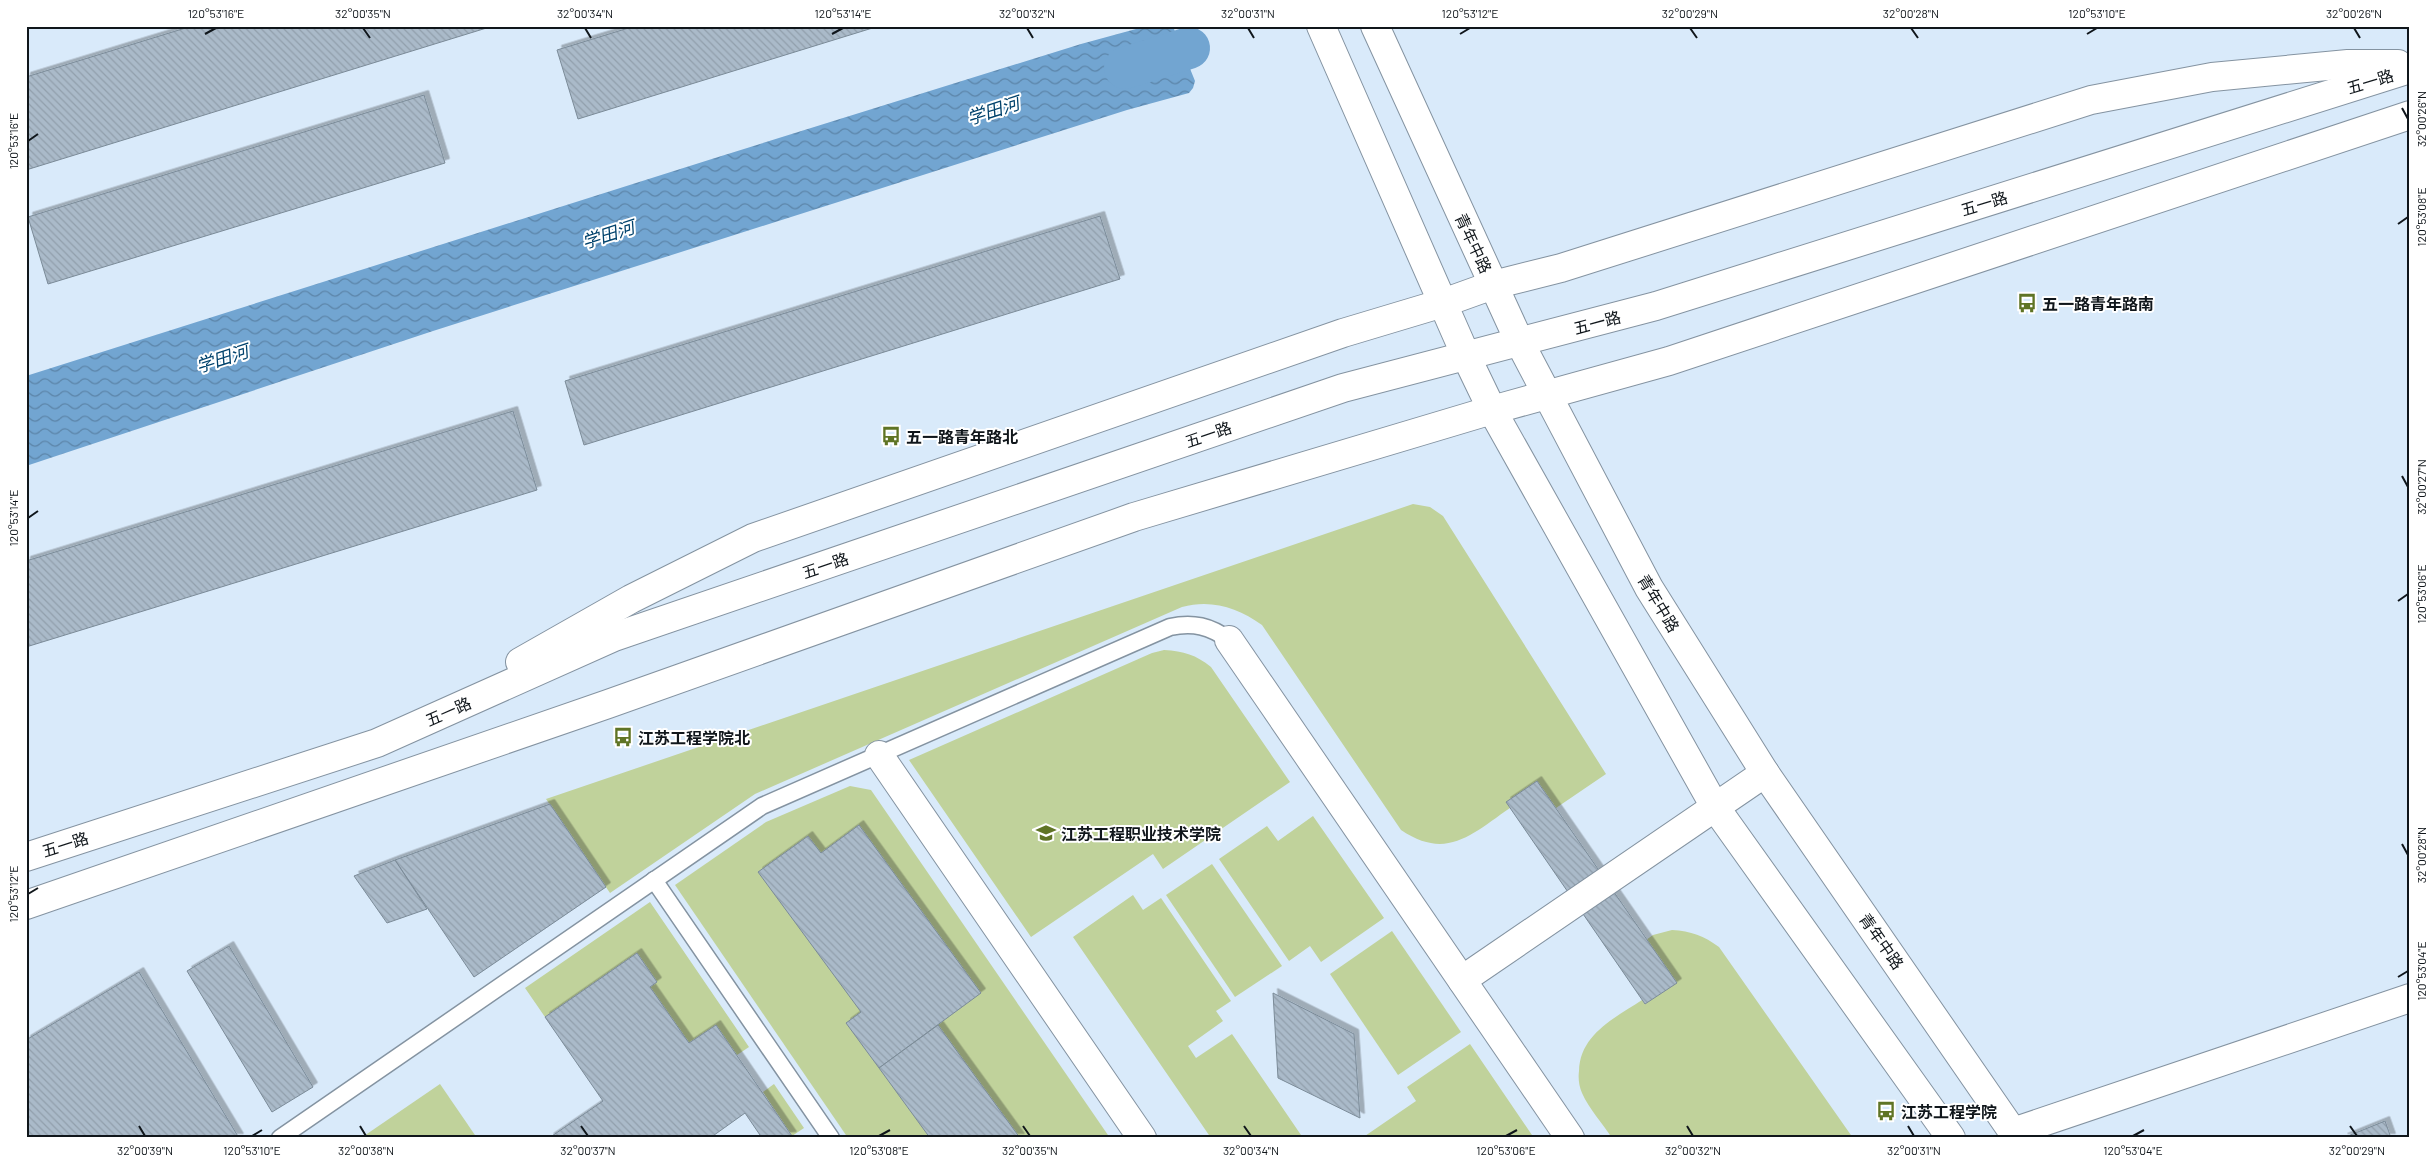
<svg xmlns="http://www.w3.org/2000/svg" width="2436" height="1164" font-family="Barlow,'Noto Sans SC',sans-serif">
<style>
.grass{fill:#c0d29b}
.water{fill:url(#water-waves)}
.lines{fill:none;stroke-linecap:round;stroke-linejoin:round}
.canal{stroke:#72a5d1;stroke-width:42}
.building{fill:url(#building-back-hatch);stroke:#7b8b98;filter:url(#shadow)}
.service-casing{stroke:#8493a1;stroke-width:19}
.minor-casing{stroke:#8493a1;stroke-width:30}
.secondary-casing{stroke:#8493a1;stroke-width:30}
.service{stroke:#fff;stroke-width:16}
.minor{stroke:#fff;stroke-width:28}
.secondary{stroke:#fff;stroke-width:28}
.ticks{fill:none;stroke:#10161b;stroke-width:2}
.labels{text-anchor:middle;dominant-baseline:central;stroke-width:4;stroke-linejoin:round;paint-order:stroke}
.street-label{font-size:16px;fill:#10161b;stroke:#fff}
.poi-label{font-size:16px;font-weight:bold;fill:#10161b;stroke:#fff;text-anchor:start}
.water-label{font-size:18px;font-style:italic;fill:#01426c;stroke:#fff}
.neatline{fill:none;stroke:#10161b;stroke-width:2}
.ticks-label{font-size:12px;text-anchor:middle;fill:#10161b}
</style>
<defs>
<pattern id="water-waves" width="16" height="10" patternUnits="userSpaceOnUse" patternTransform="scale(1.25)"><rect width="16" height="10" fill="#72a5d1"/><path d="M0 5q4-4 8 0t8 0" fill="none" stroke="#5c85a9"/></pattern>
<pattern id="building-back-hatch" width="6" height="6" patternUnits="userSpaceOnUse" patternTransform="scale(1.25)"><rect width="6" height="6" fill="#aabac9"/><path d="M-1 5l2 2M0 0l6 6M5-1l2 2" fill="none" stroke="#919fac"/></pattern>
<filter id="shadow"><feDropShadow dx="4.5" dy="-4.5" stdDeviation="0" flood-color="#0004"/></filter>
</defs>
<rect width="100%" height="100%" fill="#d9eafa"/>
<g class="grass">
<path d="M1413,504L1430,507L1443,516L1606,774L1556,808L1537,781L1507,802L1510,808C1472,834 1447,861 1401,830L1262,625C1238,608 1212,599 1182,607L755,794L610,893L546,799Z"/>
<path d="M1164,650C1184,651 1196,655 1211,667L1290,782L1163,869L1153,854L1031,937L909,760L1152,653Z"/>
<polygon points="850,786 871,790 1110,1138 848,1138 675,885 766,822"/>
<polygon points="1313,816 1384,918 1321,962 1310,946 1289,961 1219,859 1267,826 1278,841"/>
<polygon points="1212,864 1282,966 1235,997 1166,895"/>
<polygon points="1133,895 1143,910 1161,898 1231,1001 1216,1011 1223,1021 1188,1046 1196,1058 1232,1034 1301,1135 1297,1138 1211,1138 1073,937"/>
<polygon points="650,902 749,1047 737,1055 716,1025 689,1043 650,987 657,982 637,953 545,1017 525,988"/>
<path d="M1672,930C1691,931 1704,936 1719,947L1853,1138H1612C1603,1124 1589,1109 1582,1093C1579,1086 1578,1078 1579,1071C1580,1034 1615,1018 1642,1000L1645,1004L1676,983L1646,940L1653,935Z"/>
<polygon points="1392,931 1461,1032 1398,1075 1330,974"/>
<polygon points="1470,1044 1534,1138 1362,1138 1416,1101 1407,1087"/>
<polygon points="440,1084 477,1138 361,1138"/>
<polygon points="774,1084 804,1128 792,1136 763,1092"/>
</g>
<polygon class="water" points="1147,26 1171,26 1174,29 1195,81 1193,88 1189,93 1127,110 433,331 26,466 26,376 715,158 1081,44"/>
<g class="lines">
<polyline class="canal" points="1125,68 1189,48"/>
</g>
<g class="building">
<polygon points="192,26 493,26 26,170 26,77"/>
<polygon points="635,26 879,26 578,119 557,50"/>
<polygon points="424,95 445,163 48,284 28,217"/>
<polygon points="1100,216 1120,279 584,445 565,381"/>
<polygon points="513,411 537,490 26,647 26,561"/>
<polygon points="1537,781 1677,983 1645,1004 1506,802"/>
<polygon points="550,804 606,887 474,977 395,860"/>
<polygon points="859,825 981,993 879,1068 846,1023 861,1012 758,872 808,836 821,853"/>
<polygon points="395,860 427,909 387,923 354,876"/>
<polygon points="229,946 313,1087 272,1112 187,971"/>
<polygon points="637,953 657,982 650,987 689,1043 716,1025 792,1136 762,1138 745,1113 710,1138 549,1138 603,1101 545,1017"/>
<polygon points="139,972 239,1138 26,1138 26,1040"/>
<polygon points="1273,993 1354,1034 1360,1118 1278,1078"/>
<polygon points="938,1025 1020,1138 930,1138 879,1068"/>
<polygon points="2385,1121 2391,1138 2343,1138"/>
</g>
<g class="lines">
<defs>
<g id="service">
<polyline points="654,880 831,1138"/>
<path d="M280,1138L762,806L1170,627C1193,622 1210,626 1229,640"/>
</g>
<g id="minor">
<polyline points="1229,640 1570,1138"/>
<polyline points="879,755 1142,1138"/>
<polyline points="1462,980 1765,773"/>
<polyline points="2013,1132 2410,998"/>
</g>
<g id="secondary">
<polyline points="1321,26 1466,356 1492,410 1715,807 1951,1138"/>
<polyline points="1375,26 1520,343 1649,588 1765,773 2017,1138"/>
<polyline points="520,662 631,599 753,538 1343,333 1443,303 1493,285 1561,268 2091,100 2212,77 2348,64 2398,64"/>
<polyline points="26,857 377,743 614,637 1343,388 1656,306 2410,69"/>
<polyline points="26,905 608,704 1134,517 1492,410 1669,361 2410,115"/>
</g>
</defs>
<use href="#service" class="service-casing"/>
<use href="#minor" class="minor-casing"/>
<use href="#secondary" class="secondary-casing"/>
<use href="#service" class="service"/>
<use href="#minor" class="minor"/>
<use href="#secondary" class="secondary"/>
</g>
<path class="ticks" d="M363,28L370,38M585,28L591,38M1027,28L1033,38M1248,28L1254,38M1690,28L1697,38M1911,28L1918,38M2354,28L2360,38M205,34L216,28M832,34L843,28M1460,34L1470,28M2087,34L2097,28M2402,108L2408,119M28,141L38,134M2398,224L2408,217M2402,476L2408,487M28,518L38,511M2398,601L2408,594M2402,844L2408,855M28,894L38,888M2398,977L2408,971M139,1126L145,1136M360,1126L366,1136M581,1126L588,1136M1023,1126L1030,1136M1244,1126L1251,1136M1687,1126L1693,1136M1908,1126L1914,1136M2350,1126L2357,1136M252,1136L262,1130M879,1136L890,1130M1506,1136L1517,1130M2133,1136L2144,1130"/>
<defs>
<symbol id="bus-bare" viewBox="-9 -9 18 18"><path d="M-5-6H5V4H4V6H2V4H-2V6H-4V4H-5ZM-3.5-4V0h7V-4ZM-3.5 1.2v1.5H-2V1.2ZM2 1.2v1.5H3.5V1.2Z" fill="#5f7425" stroke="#fff" stroke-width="2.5" paint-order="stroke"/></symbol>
<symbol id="university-bare" viewBox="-9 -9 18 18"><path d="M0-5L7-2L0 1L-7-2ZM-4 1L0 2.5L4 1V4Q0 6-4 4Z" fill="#5f7425" stroke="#fff" stroke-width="2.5" paint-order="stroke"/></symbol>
</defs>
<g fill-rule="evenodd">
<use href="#bus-bare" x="2013" y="289" width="28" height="28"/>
<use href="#bus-bare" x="877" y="422" width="28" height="28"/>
<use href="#bus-bare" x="609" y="723" width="28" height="28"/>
<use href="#university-bare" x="1032" y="819" width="28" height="28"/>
<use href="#bus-bare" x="1872" y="1097" width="28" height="28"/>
</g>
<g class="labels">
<g class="street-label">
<text transform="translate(2370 81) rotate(-17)">五一路</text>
<text transform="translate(1984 203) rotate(-17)">五一路</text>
<text transform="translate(1474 243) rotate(65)">青年中路</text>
<text transform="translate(1597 322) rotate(-15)">五一路</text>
<text transform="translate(1208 434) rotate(-19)">五一路</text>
<text transform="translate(825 565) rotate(-19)">五一路</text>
<text transform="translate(1659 603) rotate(59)">青年中路</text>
<text transform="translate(448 711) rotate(-24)">五一路</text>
<text transform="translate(65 844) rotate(-18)">五一路</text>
<text transform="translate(1882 941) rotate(55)">青年中路</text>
</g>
<g class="poi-label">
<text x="2042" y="303">五一路青年路南</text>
<text x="906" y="436">五一路青年路北</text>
<text x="638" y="737">江苏工程学院北</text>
<text x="1061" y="833">江苏工程职业技术学院</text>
<text x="1901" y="1111">江苏工程学院</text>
</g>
<g class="water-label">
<text transform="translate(993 110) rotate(-18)">学田河</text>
<text transform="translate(608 234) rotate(-18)">学田河</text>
<text transform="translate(222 358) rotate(-18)">学田河</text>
</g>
</g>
<rect width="2436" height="1164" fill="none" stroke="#ffffff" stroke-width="55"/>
<rect x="28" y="28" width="2380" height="1108" class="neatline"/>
<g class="ticks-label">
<text x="216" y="18">120°53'16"E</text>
<text x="363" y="18">32°00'35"N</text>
<text x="585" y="18">32°00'34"N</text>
<text x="843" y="18">120°53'14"E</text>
<text x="1027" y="18">32°00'32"N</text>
<text x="1248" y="18">32°00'31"N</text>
<text x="1470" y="18">120°53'12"E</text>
<text x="1690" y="18">32°00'29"N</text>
<text x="1911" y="18">32°00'28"N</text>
<text x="2097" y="18">120°53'10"E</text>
<text x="2354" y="18">32°00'26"N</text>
<text transform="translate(2422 119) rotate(-90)" y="4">32°00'26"N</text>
<text transform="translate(14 141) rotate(-90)" y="4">120°53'16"E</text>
<text transform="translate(2422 217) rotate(-90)" y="4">120°53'08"E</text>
<text transform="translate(2422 487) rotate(-90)" y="4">32°00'27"N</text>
<text transform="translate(14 518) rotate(-90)" y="4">120°53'14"E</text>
<text transform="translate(2422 594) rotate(-90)" y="4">120°53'06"E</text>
<text transform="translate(2422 855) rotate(-90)" y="4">32°00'28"N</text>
<text transform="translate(14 894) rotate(-90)" y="4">120°53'12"E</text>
<text transform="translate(2422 971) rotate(-90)" y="4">120°53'04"E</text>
<text x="145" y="1155">32°00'39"N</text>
<text x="252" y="1155">120°53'10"E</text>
<text x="366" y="1155">32°00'38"N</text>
<text x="588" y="1155">32°00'37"N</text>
<text x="879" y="1155">120°53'08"E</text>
<text x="1030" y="1155">32°00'35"N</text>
<text x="1251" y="1155">32°00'34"N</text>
<text x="1506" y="1155">120°53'06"E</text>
<text x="1693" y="1155">32°00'32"N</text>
<text x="1914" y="1155">32°00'31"N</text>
<text x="2133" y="1155">120°53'04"E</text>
<text x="2357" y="1155">32°00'29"N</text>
</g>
</svg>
